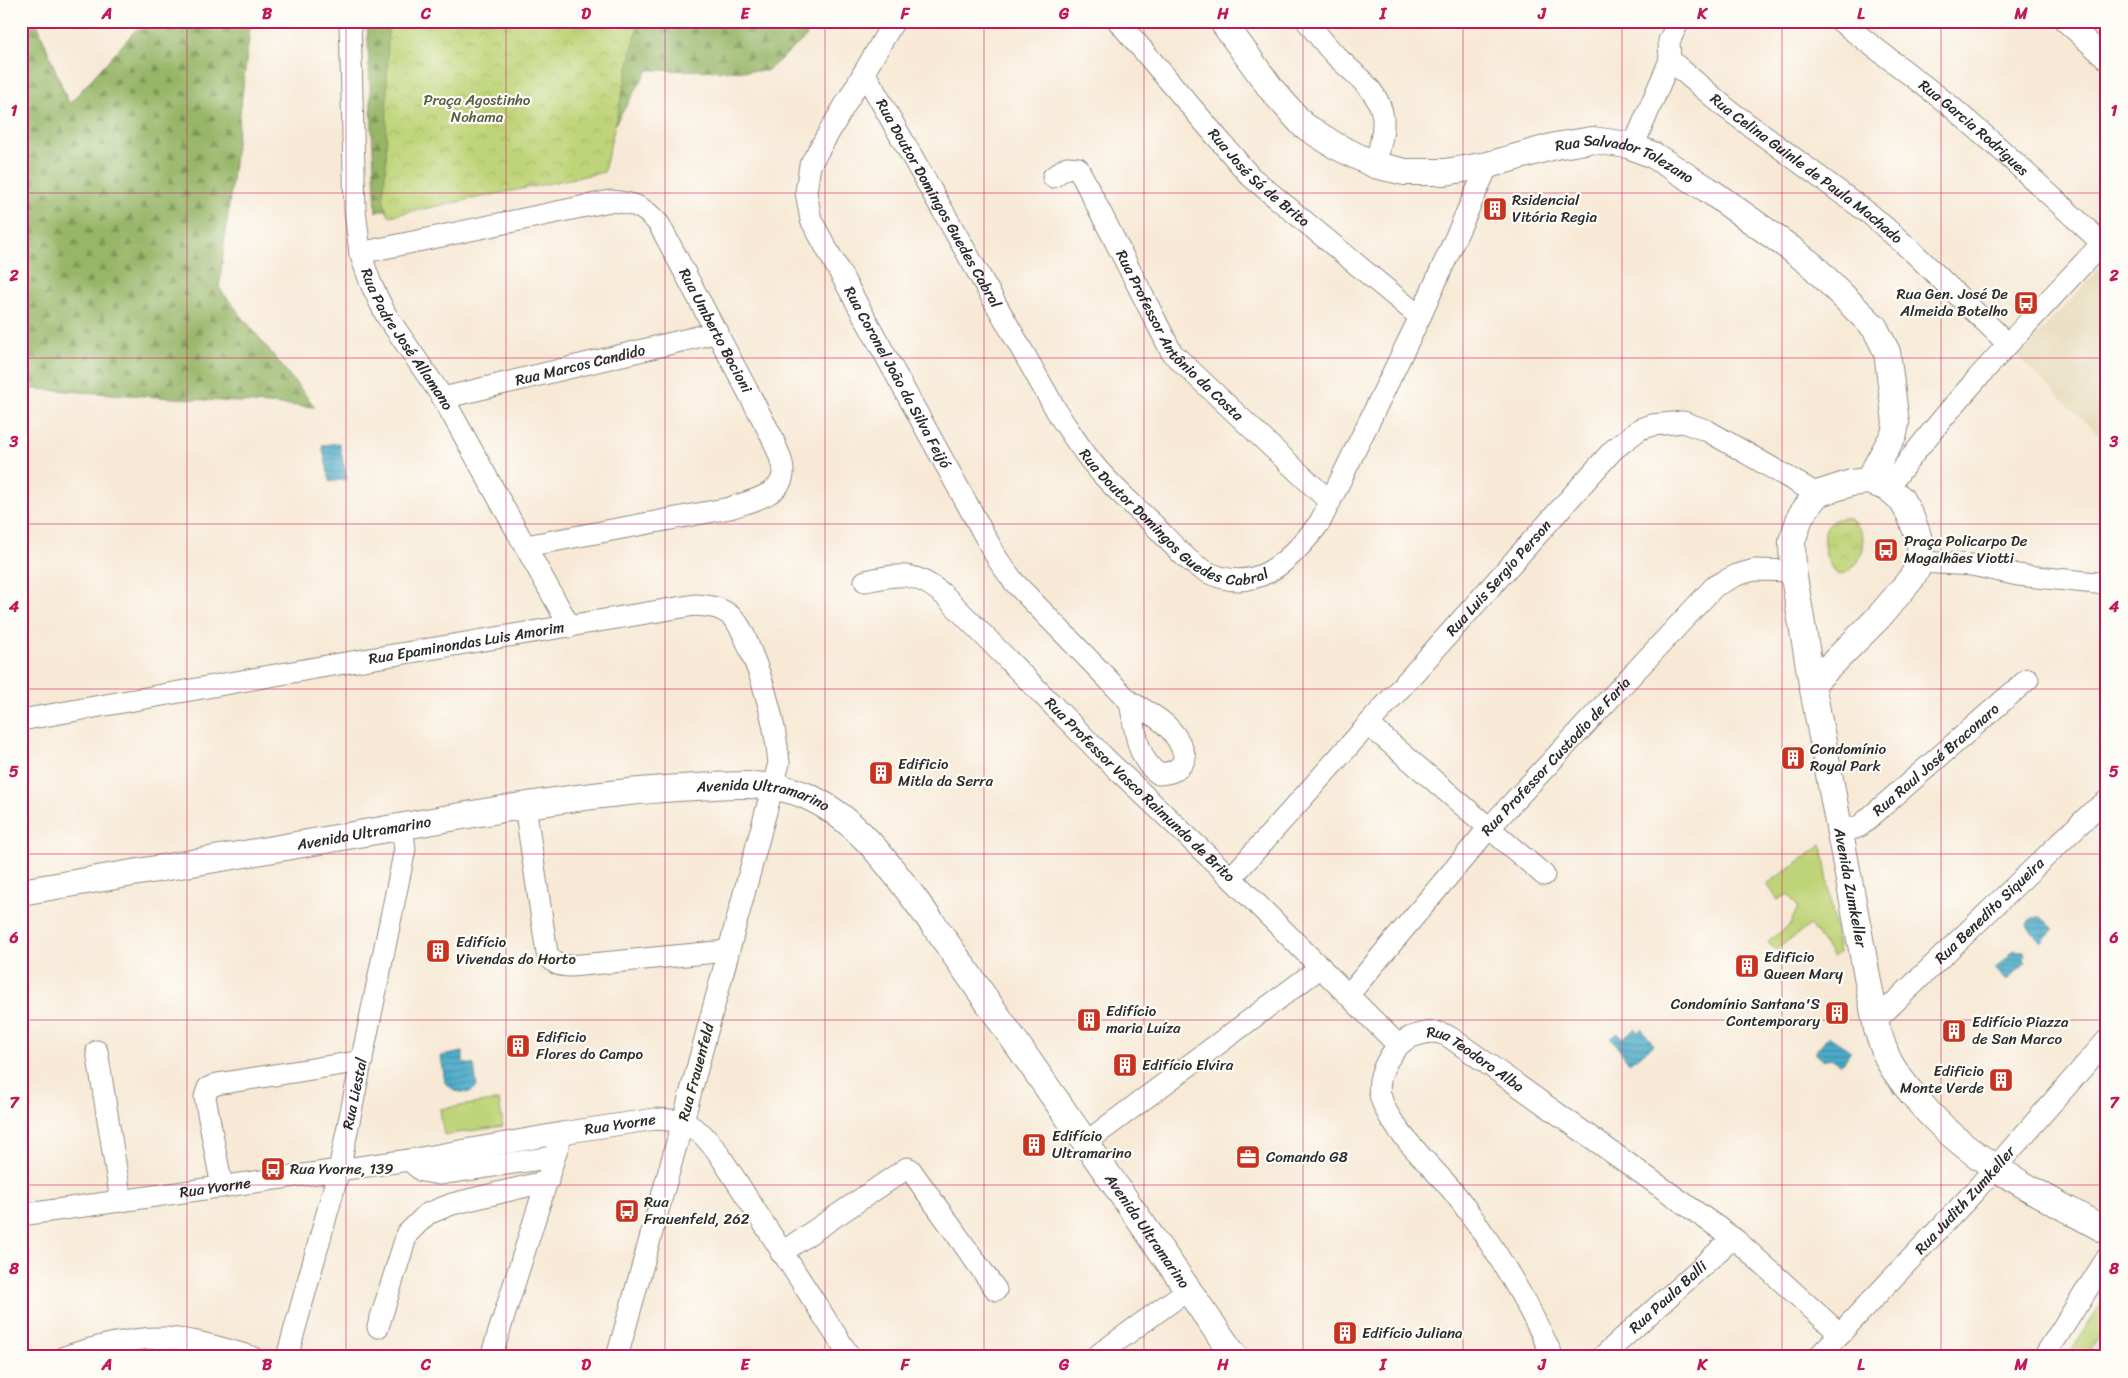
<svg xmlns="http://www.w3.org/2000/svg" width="2128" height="1378" font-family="Sriracha,sans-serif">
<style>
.built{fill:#e6daba}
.forest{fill:url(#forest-firs);stroke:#61704a}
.park{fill:url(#park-crowns);stroke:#758052}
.garden{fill:#bfd478;stroke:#758052}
.water{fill:url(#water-rules);stroke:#3a6a7a}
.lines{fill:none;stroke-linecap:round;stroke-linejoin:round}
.minor-casing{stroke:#918a80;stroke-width:23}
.tertiary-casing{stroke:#918a80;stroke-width:28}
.minor{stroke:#fff;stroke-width:21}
.tertiary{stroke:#fff;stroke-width:26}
.grid{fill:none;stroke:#c2185b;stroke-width:1;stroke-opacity:0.55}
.labels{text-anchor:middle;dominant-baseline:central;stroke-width:4.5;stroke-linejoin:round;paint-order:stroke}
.park-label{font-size:15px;fill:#575e42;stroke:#fdfcf7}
.street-label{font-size:15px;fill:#2b2b2b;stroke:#fdfcf7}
.poi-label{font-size:15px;fill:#2b2b2b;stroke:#fdfcf7;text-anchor:start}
.neatline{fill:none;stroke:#c2185b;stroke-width:2}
.grid-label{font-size:16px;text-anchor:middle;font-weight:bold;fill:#c2185b}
</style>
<defs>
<pattern id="forest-firs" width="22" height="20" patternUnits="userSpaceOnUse" patternTransform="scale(1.25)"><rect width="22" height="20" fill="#97b668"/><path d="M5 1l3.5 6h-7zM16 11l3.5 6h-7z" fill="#7b9456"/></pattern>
<pattern id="park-crowns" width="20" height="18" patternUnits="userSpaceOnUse" patternTransform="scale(1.25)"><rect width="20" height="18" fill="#bfd478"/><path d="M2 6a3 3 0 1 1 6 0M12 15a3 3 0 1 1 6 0" fill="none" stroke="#a4b668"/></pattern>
<pattern id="water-rules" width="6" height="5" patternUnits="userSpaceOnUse" patternTransform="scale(1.25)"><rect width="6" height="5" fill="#49aac8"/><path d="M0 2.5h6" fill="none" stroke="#3d8ba3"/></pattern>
</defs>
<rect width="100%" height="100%" fill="#fdfcf7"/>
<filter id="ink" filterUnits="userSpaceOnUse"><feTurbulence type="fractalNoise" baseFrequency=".02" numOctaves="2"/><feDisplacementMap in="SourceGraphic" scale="10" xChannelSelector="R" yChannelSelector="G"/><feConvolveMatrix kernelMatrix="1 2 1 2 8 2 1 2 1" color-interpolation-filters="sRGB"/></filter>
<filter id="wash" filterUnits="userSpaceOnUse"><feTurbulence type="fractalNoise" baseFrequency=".0096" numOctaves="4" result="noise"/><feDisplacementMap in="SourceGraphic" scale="20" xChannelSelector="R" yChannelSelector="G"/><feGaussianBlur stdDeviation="1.12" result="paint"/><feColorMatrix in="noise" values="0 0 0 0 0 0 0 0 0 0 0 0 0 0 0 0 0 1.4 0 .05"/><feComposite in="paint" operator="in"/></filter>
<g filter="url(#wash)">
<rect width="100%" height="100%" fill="#f7e9d5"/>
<polygon class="built" points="2107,260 2107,443 2018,357"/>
<g class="forest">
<polygon points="21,21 36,21 69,104 144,21 251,21 219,288 315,407 21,388"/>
<polygon points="367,21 812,21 806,37 767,71 648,70 593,160 376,212"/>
</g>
<g class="park">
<polygon points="388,21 639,21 604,172 389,216 385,207 383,195 386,168"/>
<path d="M1847,518C1874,530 1865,569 1839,575C1825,569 1810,516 1847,518Z"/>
<polygon points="2107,1294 2107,1325 2086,1357 2067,1357"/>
</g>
<g class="garden">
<polygon points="1822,845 1839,953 1833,957 1810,925 1775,950 1768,941 1793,923 1792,920 1798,907 1788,894 1778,900 1767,884"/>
<polygon points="499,1100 503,1126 444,1135 440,1109"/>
</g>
<g class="water">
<polygon points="339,443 347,479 330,482 322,445"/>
<polygon points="2041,917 2054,929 2041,942 2029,929 2028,924 2032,918"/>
<polygon points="2013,950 2024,951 2025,955 2024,959 2026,962 2007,981 1995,969"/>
<polygon points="1635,1029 1637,1032 1642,1029 1654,1045 1629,1063 1611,1038 1618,1033 1622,1038"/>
<polygon points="1828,1036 1851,1051 1844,1062 1840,1064 1831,1058 1824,1061 1816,1054 1816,1051"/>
<polygon points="463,1052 463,1063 474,1065 477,1087 468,1093 455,1091 445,1083 441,1056"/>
</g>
</g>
<g filter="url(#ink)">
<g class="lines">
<defs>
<g id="minor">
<path id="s1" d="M350,21L355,210L360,253L371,284L386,315L443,398L570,627"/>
<path id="s2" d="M894,21L810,165L806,192L811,220L998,560L1014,582L1130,702C1155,715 1178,728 1185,758C1180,770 1172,773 1159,774C1136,760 1135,726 1130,702"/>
<path id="s3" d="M1118,21L1250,176L1420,317"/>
<path d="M1307,21C1317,34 1326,46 1337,57C1355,75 1380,91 1383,118C1384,134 1379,150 1375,165"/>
<path id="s4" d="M1840,21L1948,104L1998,147L2102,243"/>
<polyline points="2065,21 2107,59"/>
<polyline points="1670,60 1669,41 1679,21"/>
<path id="s5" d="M864,72L1060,417C1073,436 1085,456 1101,473C1117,491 1135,507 1153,524C1165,536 1185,560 1200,568C1252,600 1290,562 1320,522L1420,317L1488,165"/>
<path id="s6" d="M1633,147L1670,60L1726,108L1871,215L1913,252L2008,344"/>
<path id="s7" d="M1053,177L1067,167L1078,168L1172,353L1330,502"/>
<path id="s8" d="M360,253L610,201C634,203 643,206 659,224L772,437C776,448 784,462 783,474C781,496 746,502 730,508L526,546"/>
<path id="s9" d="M443,398L718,332"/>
<path d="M1888,488C1953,399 2032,319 2107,238"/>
<polyline points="1921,562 1972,565 2018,575 2096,583 2107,582"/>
<path id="s10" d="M865,581C902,574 913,570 944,595L1104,757L1231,878L1398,1045"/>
<path id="s11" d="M21,720L315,668L695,605C710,606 722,607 733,618C742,627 746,640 751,652C766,688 775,724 779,763L683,1121L617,1357"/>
<polyline points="1369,725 1544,875"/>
<path d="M525,806L547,953C553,964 559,966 571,966L727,951"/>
<path id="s12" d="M1840,833L1860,826L2028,679"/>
<path id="s13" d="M1231,878L1613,450L1640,429L1652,425L1683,422L1708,431L1817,494"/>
<path id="s14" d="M1349,994L1488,829L1715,586L1737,575L1754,570L1793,571"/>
<path id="s15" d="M1875,1021L2091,813L2107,801"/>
<polyline points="97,1051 121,1201"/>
<polyline points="1085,1143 1321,967"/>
<polyline points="409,1160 422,1171 439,1174 554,1157"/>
<polyline points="222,1187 205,1097 208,1088 217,1084 362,1061"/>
<path id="s16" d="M21,1215L409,1160L562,1133L655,1119L683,1121L702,1134L717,1151L850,1357"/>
<polyline points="781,1253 907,1168 910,1169 996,1290"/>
<polyline points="378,1327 407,1234 427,1214 452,1204 548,1181"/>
<path d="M64,1357C96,1347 132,1337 166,1338C194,1339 225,1349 252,1357"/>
<path id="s17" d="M287,1357L339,1170L405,849L402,827"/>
<polyline points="491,1357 562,1133"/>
<polyline points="1095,1357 1189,1289"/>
<path id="s18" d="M1553,1357C1531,1310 1505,1264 1475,1221C1467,1210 1459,1198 1450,1188C1429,1163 1386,1125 1380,1094C1376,1074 1393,1045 1411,1037C1425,1032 1438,1029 1451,1038L1737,1241L1840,1334"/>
<path id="s19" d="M1602,1357L1733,1238"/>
<path id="s20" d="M1818,1357L1973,1193L2107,1040"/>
<polyline points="2044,1357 2107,1258"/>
</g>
<g id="tertiary">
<path id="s21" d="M1222,21L1272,90L1303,125L1336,146L1375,165L1405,172H1445L1488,165L1555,146L1592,140L1628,145L1653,155L1707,189L1790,248L1812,265L1875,328L1887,352L1896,423L1894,434L1868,481"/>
<path id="s22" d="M1812,684L1878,618L1911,579L1921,562L1920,544L1917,533L1910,515L1901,499L1888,488L1868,481L1851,483L1817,494L1801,515L1792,541L1793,571L1812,684L1877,1029C1881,1040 1884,1051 1889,1061C1895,1073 1905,1085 1914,1096C1967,1161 2035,1191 2107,1231"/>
<path id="s23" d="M21,892C138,872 254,853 370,832C479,813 587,792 697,787C731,785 771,781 804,795C862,819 897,877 934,925L1235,1357"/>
</g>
</defs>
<use href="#minor" class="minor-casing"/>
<use href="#tertiary" class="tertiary-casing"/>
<use href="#minor" class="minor"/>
<use href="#tertiary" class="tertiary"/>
</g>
</g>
<path class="grid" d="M187,21V1357M346,21V1357M506,21V1357M665,21V1357M825,21V1357M984,21V1357M1144,21V1357M1303,21V1357M1463,21V1357M1622,21V1357M1782,21V1357M1941,21V1357M21,193H2107M21,358H2107M21,524H2107M21,689H2107M21,854H2107M21,1020H2107M21,1185H2107"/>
<defs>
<symbol id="building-square" viewBox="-11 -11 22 22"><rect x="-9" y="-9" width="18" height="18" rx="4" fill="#c8321e" stroke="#fdfcf7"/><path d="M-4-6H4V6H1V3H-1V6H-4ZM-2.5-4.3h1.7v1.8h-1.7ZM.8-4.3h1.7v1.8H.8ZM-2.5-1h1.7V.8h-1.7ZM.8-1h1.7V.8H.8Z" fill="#fff"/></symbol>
<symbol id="bus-square" viewBox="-11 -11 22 22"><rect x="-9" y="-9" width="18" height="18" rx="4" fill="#c8321e" stroke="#fdfcf7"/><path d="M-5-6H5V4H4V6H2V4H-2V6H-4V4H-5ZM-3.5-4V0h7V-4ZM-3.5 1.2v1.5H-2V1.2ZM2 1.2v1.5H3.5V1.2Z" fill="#fff"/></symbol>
<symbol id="office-square" viewBox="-11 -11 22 22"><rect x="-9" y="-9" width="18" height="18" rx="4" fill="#c8321e" stroke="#fdfcf7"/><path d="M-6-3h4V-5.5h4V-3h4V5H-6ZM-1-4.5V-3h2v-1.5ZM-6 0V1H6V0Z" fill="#fff"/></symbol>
</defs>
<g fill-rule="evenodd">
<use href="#building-square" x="1481" y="195" width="28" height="28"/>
<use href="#bus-square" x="2012" y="289" width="28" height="28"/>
<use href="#bus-square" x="1872" y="536" width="28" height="28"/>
<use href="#building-square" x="1779" y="744" width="28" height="28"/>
<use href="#building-square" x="867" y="759" width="28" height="28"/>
<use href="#building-square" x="424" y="937" width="28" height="28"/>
<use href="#building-square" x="1733" y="952" width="28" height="28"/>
<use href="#building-square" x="1823" y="999" width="28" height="28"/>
<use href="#building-square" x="1075" y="1006" width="28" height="28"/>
<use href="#building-square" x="1940" y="1017" width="28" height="28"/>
<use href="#building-square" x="504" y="1032" width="28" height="28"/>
<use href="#building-square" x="1111" y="1051" width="28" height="28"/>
<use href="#building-square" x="1987" y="1066" width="28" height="28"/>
<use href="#building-square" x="1020" y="1131" width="28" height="28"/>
<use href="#office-square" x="1234" y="1143" width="28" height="28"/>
<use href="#bus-square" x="259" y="1155" width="28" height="28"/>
<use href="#bus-square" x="613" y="1197" width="28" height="28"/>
<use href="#building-square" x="1331" y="1319" width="28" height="28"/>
</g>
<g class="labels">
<g class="park-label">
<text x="477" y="100">Praça Agostinho<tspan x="477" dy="17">Nohama</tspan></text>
</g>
<g class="street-label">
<text stroke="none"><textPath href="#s4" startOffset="171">Rua Garcia Rodrigues</textPath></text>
<text stroke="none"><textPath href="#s21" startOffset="472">Rua Salvador Tolezano</textPath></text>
<text stroke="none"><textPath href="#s6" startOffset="269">Rua Celina Guinle de Paula Machado</textPath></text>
<text stroke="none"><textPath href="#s3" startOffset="211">Rua José Sá de Brito</textPath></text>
<text stroke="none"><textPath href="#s5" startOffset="151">Rua Doutor Domingos Guedes Cabral</textPath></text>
<text stroke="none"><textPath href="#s8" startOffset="432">Rua Umberto Bocioni</textPath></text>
<text stroke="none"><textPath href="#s7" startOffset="226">Rua Professor Antônio da Costa</textPath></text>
<text stroke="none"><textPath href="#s1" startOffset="331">Rua Padre José Allamano</textPath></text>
<text stroke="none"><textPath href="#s9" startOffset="141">Rua Marcos Candido</textPath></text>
<text stroke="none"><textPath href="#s2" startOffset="402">Rua Coronel João da Silva Feijó</textPath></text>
<text stroke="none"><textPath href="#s5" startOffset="556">Rua Doutor Domingos Guedes Cabral</textPath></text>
<text stroke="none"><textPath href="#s13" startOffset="402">Rua Luis Sergio Person</textPath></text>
<text stroke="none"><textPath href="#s11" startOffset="452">Rua Epaminondas Luis Amorim</textPath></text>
<text stroke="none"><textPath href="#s14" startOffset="315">Rua Professor Custodio de Faria</textPath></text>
<text stroke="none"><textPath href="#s12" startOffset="122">Rua Raul José Braconaro</textPath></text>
<text stroke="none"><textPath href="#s10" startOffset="361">Rua Professor Vasco Raimundo de Brito</textPath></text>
<text stroke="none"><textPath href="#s23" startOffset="752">Avenida Ultramarino</textPath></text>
<text stroke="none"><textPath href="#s23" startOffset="348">Avenida Ultramarino</textPath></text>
<text stroke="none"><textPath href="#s22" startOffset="728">Avenida Zumkeller</textPath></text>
<text stroke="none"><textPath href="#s15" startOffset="159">Rua Benedito Siqueira</textPath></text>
<text stroke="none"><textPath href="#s18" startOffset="458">Rua Teodoro Alba</textPath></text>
<text transform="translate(696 1072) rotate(-75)">Rua Frauenfeld</text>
<text stroke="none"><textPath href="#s17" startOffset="272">Rua Liestal</textPath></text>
<text stroke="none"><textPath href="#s16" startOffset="606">Rua Yvorne</textPath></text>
<text stroke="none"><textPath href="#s16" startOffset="196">Rua Yvorne</textPath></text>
<text stroke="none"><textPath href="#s20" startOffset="215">Rua Judith Zumkeller</textPath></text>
<text stroke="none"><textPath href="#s23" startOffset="1352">Avenida Ultramarino</textPath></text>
<text stroke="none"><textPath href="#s19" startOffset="89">Rua Paula Balli</textPath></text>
</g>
<g class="poi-label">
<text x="1512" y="200">Rsidencial<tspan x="1512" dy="17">Vitória Regia</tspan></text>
<text x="2008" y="294" text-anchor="end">Rua Gen. José De<tspan x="2008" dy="17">Almeida Botelho</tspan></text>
<text x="1904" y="541">Praça Policarpo De<tspan x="1904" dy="17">Magalhães Viotti</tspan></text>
<text x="1810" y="749">Condomínio<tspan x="1810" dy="17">Royal Park</tspan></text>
<text x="898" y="764">Edificio<tspan x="898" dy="17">Mitla da Serra</tspan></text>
<text x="456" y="942">Edifício<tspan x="456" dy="17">Vivendas do Horto</tspan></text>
<text x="1764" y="957">Edificio<tspan x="1764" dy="17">Queen Mary</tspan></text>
<text x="1820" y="1004" text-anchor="end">Condomínio Santana'S<tspan x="1820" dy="17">Contemporary</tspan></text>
<text x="1106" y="1011">Edifício<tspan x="1106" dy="17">maria Luíza</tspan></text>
<text x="1972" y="1022">Edifício Piazza<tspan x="1972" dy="17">de San Marco</tspan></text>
<text x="536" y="1037">Edificio<tspan x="536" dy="17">Flores do Campo</tspan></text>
<text x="1142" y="1065">Edifício Elvira</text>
<text x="1984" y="1071" text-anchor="end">Edificio<tspan x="1984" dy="17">Monte Verde</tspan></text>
<text x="1052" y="1136">Edifício<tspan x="1052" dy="17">Ultramarino</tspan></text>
<text x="1266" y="1157">Comando G8</text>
<text x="290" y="1169">Rua Yvorne, 139</text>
<text x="644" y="1202">Rua<tspan x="644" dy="17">Frauenfeld, 262</tspan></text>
<text x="1362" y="1333">Edifício Juliana</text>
</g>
</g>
<rect width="2128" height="1378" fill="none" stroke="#fdfcf7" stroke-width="55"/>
<rect x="28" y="28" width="2072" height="1322" class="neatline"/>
<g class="grid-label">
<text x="107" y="19">A</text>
<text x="267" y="19">B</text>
<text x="426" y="19">C</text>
<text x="586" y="19">D</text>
<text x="745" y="19">E</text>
<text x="905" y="19">F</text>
<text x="1064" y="19">G</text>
<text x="1223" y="19">H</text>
<text x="1383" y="19">I</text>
<text x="1542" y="19">J</text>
<text x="1702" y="19">K</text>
<text x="1861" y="19">L</text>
<text x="2021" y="19">M</text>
<text x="14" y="116">1</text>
<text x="2114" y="116">1</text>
<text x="14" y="281">2</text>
<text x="2114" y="281">2</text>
<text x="14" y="447">3</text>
<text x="2114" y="447">3</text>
<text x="14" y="612">4</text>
<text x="2114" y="612">4</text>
<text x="14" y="777">5</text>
<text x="2114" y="777">5</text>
<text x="14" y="943">6</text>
<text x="2114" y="943">6</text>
<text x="14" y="1108">7</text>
<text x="2114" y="1108">7</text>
<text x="14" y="1274">8</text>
<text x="2114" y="1274">8</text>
<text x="107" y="1370">A</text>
<text x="267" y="1370">B</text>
<text x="426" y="1370">C</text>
<text x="586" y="1370">D</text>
<text x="745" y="1370">E</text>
<text x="905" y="1370">F</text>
<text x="1064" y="1370">G</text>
<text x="1223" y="1370">H</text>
<text x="1383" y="1370">I</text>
<text x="1542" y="1370">J</text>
<text x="1702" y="1370">K</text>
<text x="1861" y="1370">L</text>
<text x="2021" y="1370">M</text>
</g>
</svg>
